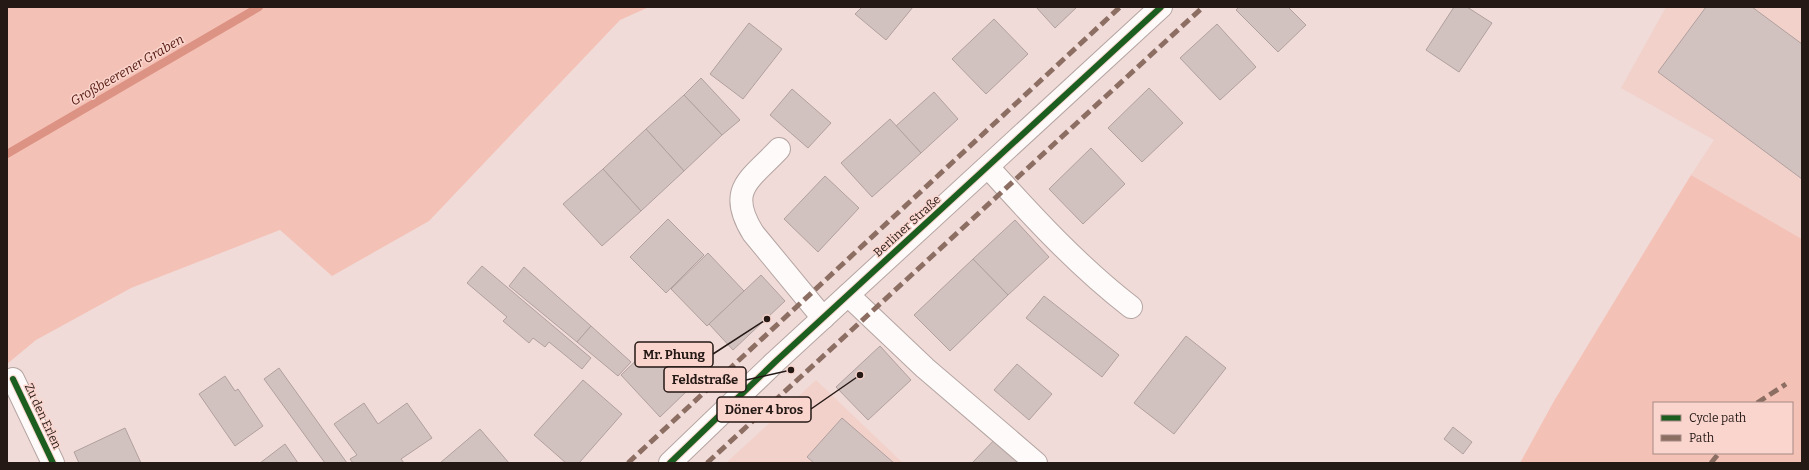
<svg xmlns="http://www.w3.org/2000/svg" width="1809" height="470" font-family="Bitter,serif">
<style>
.built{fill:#f2d1ca}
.green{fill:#f4c1b6;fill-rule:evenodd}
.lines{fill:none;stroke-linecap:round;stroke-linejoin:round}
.stream{stroke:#dc9384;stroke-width:8}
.building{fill:#d2c2bf;stroke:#b0a09e}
.minor-casing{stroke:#b5a5a2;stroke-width:24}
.minor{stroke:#fdfaf9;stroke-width:22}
.quiet{stroke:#8d6e63;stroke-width:5;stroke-dasharray:10 5;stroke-linecap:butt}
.cycleway-casing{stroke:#fad5cd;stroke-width:8}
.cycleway{stroke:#1b5e20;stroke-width:6}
.labels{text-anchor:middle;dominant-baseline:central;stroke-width:3;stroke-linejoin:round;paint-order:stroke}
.street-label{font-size:12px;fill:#251916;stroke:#fad5cd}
.water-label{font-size:13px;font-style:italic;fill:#55180d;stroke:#fad5cd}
.leader{fill:none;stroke:#251916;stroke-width:1.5}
.callout-dot{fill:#251916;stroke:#fad5cd;stroke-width:1.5}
.callout{fill:#fad5cd;stroke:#251916;stroke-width:1.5}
.callout-label{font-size:13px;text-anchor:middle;font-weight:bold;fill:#251916}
</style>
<rect width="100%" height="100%" fill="#f0dbd8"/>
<g class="built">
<polygon points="1666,7 1802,7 1802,239 1691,175 1714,140 1621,88"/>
<polygon points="816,380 903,463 726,463"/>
</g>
<g class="green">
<polygon points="7,7 649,7 620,20 429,221 332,276 280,230 131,288 36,340 7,364"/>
<path d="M1691,175L1802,239V463H1520L1554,401ZM1654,403H1792V453H1654Z"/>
</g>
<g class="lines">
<polyline class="stream" points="7,154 259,7"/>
</g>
<g class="building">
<polygon points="862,7 913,7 886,40 855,14"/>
<polygon points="1036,7 1077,7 1055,28"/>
<polygon points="1239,7 1288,7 1306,25 1278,52 1236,10"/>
<polygon points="1454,7 1467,7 1492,23 1459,72 1426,50"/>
<polygon points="1706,7 1752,7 1802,44 1802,179 1658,72"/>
<polygon points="994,19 1028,54 986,94 952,59"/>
<polygon points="749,23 782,49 743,99 710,74"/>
<polygon points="1217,24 1256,67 1220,100 1180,58"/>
<polygon points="701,78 740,120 722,135 684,95"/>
<polygon points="1149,88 1183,123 1142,162 1108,128"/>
<polygon points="792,89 831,123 808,148 770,115"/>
<polygon points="934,92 958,119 921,153 896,126"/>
<polygon points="684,95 722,135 684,171 646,129"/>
<polygon points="890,119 921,153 872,197 841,163"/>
<polygon points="646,129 684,171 641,211 603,169"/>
<polygon points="1091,148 1125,184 1083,224 1049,189"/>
<polygon points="603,169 641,211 602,246 563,204"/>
<polygon points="825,176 859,208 818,252 784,219"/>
<polygon points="668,219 704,255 666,293 630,257"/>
<polygon points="1015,220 1049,257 1008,295 973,259"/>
<polygon points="708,253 744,291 707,326 671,289"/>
<polygon points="973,259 1008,295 950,351 914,315"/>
<polygon points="482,266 591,358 582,369 549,342 545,347 533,338 529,343 503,321 507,317 467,283"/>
<polygon points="524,267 591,326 577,342 509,286"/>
<polygon points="761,275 785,301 733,350 709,324"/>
<polygon points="1044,296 1119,355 1102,377 1026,318"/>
<polygon points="591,326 631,362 618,376 577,342"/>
<polygon points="1186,336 1226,368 1174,434 1134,403"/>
<polygon points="880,346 911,380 868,420 836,387"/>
<polygon points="649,348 689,389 660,417 621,375"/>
<polygon points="1017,364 1052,394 1029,420 994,390"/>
<polygon points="279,368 347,463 325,463 264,379"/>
<polygon points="225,376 235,391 238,389 263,426 235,446 199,394"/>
<polygon points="583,380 622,414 579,463 566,463 534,435"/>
<polygon points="364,403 378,424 407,403 432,438 401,459 404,463 353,463 350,459 357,455 334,424"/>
<polygon points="842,418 894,463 814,463 807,457"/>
<polygon points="1453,427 1472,442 1463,454 1444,439"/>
<polygon points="125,428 141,463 79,463 74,452"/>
<polygon points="480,429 509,463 440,463"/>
<polygon points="999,435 1029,463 972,463"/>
<polygon points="285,444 298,463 260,463"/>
</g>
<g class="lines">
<defs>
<g id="minor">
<path d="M779,149C750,180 726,189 753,233L823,318"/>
<path d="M988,167C1032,216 1078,266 1131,307"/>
<polyline points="848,295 925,368 1036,463"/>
<polyline points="13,379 53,463"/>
<polyline points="670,463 775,362 1161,7"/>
</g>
</defs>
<use href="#minor" class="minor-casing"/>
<use href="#minor" class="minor"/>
<g class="quiet">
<polyline points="1757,403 1786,384"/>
<polyline points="628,463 1120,7"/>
<polyline points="707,463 1203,7"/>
<polyline points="1711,463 1719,453"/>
</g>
<defs>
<g id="cycleway">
<polyline points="13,379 53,463"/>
<polyline points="670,463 775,362 1161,7"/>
</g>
</defs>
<use href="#cycleway" class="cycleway-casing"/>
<use href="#cycleway" class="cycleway"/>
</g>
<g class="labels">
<g class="street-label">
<text transform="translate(907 226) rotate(-42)">Berliner Straße</text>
<text transform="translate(43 416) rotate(65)">Zu den Erlen</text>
</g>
<g class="water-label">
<text transform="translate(127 70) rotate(-30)">Großbeerener Graben</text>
</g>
</g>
<path class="leader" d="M767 319L713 354M791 370L746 380M860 375L811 409"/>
<g class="callout-dot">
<circle cx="767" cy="319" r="4"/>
<circle cx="791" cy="370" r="4"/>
<circle cx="860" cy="375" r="4"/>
</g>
<g class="callout">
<rect x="635" y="342" width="78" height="25" rx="4"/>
<rect x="664" y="367" width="82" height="25" rx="4"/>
<rect x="717" y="397" width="94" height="25" rx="4"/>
</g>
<g class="callout-label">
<text x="674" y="359">Mr. Phung</text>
<text x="705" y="384">Feldstraße</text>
<text x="764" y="414">Döner 4 bros</text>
</g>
<rect width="1809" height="470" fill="none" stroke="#251916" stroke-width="16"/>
<rect x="1653" y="402" width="140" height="52" fill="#fad5cd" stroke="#a58a84"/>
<rect x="1661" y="415" width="20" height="6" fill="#1b5e20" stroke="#a58a84"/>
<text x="1689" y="422" font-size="12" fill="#251916">Cycle path</text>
<rect x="1661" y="435" width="20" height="6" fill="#8d6e63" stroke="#a58a84"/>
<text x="1689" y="442" font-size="12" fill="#251916">Path</text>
</svg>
